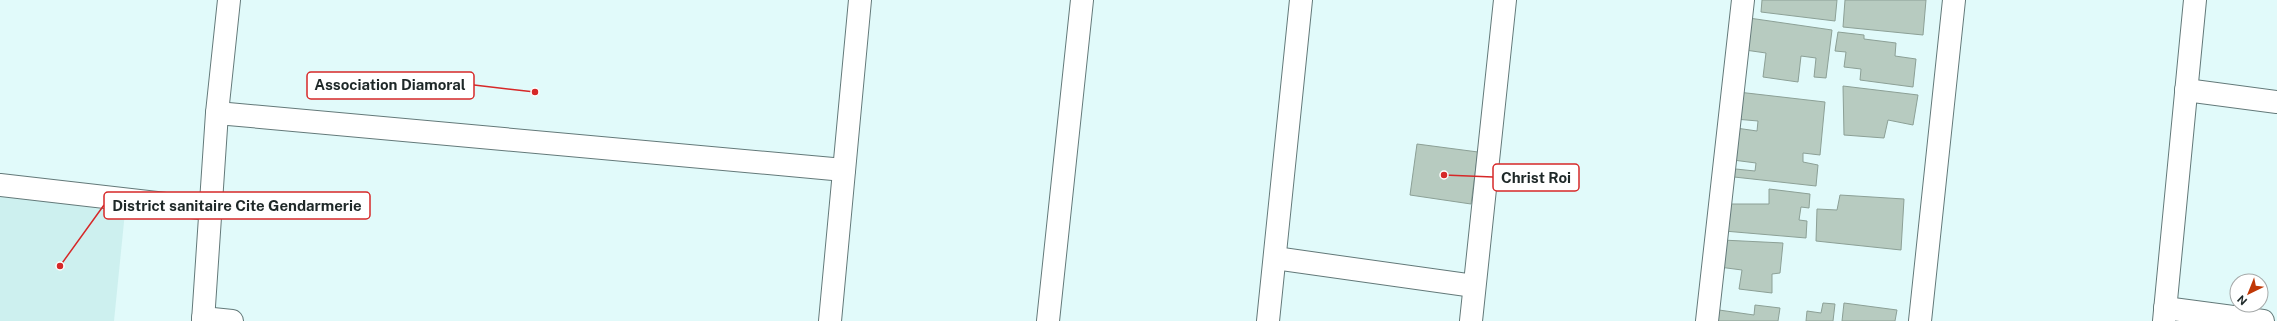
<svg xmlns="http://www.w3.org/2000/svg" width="2277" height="321" font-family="'Public Sans',sans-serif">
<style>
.built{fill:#cdf0ef}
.building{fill:#b7cbc0;stroke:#8ca096}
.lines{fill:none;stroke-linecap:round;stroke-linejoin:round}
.minor-casing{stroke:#637979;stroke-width:24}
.tertiary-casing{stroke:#637979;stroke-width:24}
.minor{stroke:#fff;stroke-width:22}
.tertiary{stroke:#fff;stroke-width:22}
.leader{fill:none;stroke:#d62828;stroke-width:1.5}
.callout-dot{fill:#d62828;stroke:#fff;stroke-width:1.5}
.callout{fill:#fff;stroke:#d62828;stroke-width:1.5}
.callout-label{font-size:15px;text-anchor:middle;font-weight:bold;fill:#1e2828}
</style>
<rect width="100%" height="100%" fill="#e1fafa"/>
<polygon class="built" points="0,195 125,212 114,321 0,321"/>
<g class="building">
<polygon points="1762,0 1837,0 1835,21 1761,12"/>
<polygon points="1845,0 1926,0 1923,35 1843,27"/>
<polygon points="1749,18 1832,30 1826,78 1814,77 1816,58 1801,56 1798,82 1763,77 1766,53 1745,50"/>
<polygon points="1838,32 1864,35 1864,39 1896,43 1895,56 1916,59 1913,87 1860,80 1861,69 1844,67 1846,52 1835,51"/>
<polygon points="1843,86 1918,95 1913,125 1888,120 1884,138 1844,135"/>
<polygon points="1738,92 1825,102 1820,155 1803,153 1803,162 1818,165 1816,186 1725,176 1726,168 1755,171 1756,163 1733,160 1736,128 1757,131 1758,121 1735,119"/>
<polygon points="1417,144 1478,152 1471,204 1410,195"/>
<polygon points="1769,189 1810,194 1809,208 1801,207 1799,220 1807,221 1806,238 1724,231 1727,204 1769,204"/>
<polygon points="1840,195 1904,199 1901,250 1816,241 1817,209 1837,210"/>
<polygon points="1722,240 1783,243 1780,273 1772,274 1772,293 1739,289 1742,270 1719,267"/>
<polygon points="1823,303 1835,304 1833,321 1806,321 1807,311 1821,313"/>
<polygon points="1844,303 1897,310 1895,321 1842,321"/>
<polygon points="1755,305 1780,308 1778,321 1717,321 1719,310 1754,315"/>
</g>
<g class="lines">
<defs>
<g id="minor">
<polyline points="2186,90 2277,102"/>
<polyline points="217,113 844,170"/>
<polyline points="0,185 209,209"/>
<polyline points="1275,258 1474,286"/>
<polyline points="2165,308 2263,321"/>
<polyline points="203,318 232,321"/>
<polyline points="830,321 860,0"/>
<polyline points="1048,321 1082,0"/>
<polyline points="1268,321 1301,0"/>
<polyline points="1471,321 1505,0"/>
<polyline points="1707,321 1743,0"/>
<polyline points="1920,321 1954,0"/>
<polyline points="2164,321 2195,0"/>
</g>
<polyline id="tertiary" points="203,321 217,113 229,0"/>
</defs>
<use href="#minor" class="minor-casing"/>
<use href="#tertiary" class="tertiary-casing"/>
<use href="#minor" class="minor"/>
<use href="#tertiary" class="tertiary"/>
</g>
<path class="leader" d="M535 92L474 85M1444 175L1493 177M60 266L104 205"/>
<g class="callout-dot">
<circle cx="535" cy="92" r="4"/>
<circle cx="1444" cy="175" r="4"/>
<circle cx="60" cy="266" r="4"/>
</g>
<g class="callout">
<rect x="307" y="72" width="167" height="27" rx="4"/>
<rect x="1493" y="164" width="86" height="27" rx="4"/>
<rect x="104" y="192" width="266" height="27" rx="4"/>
</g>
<g class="callout-label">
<text x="390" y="90">Association Diamoral</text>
<text x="1536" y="183">Christ Roi</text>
<text x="237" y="211">District sanitaire Cite Gendarmerie</text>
</g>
<g transform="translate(2249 293) rotate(223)"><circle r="19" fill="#ffffff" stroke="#a5a9a9"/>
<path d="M0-3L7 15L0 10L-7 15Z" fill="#c03806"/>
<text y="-6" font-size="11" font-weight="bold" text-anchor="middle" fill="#1e2828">N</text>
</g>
</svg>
